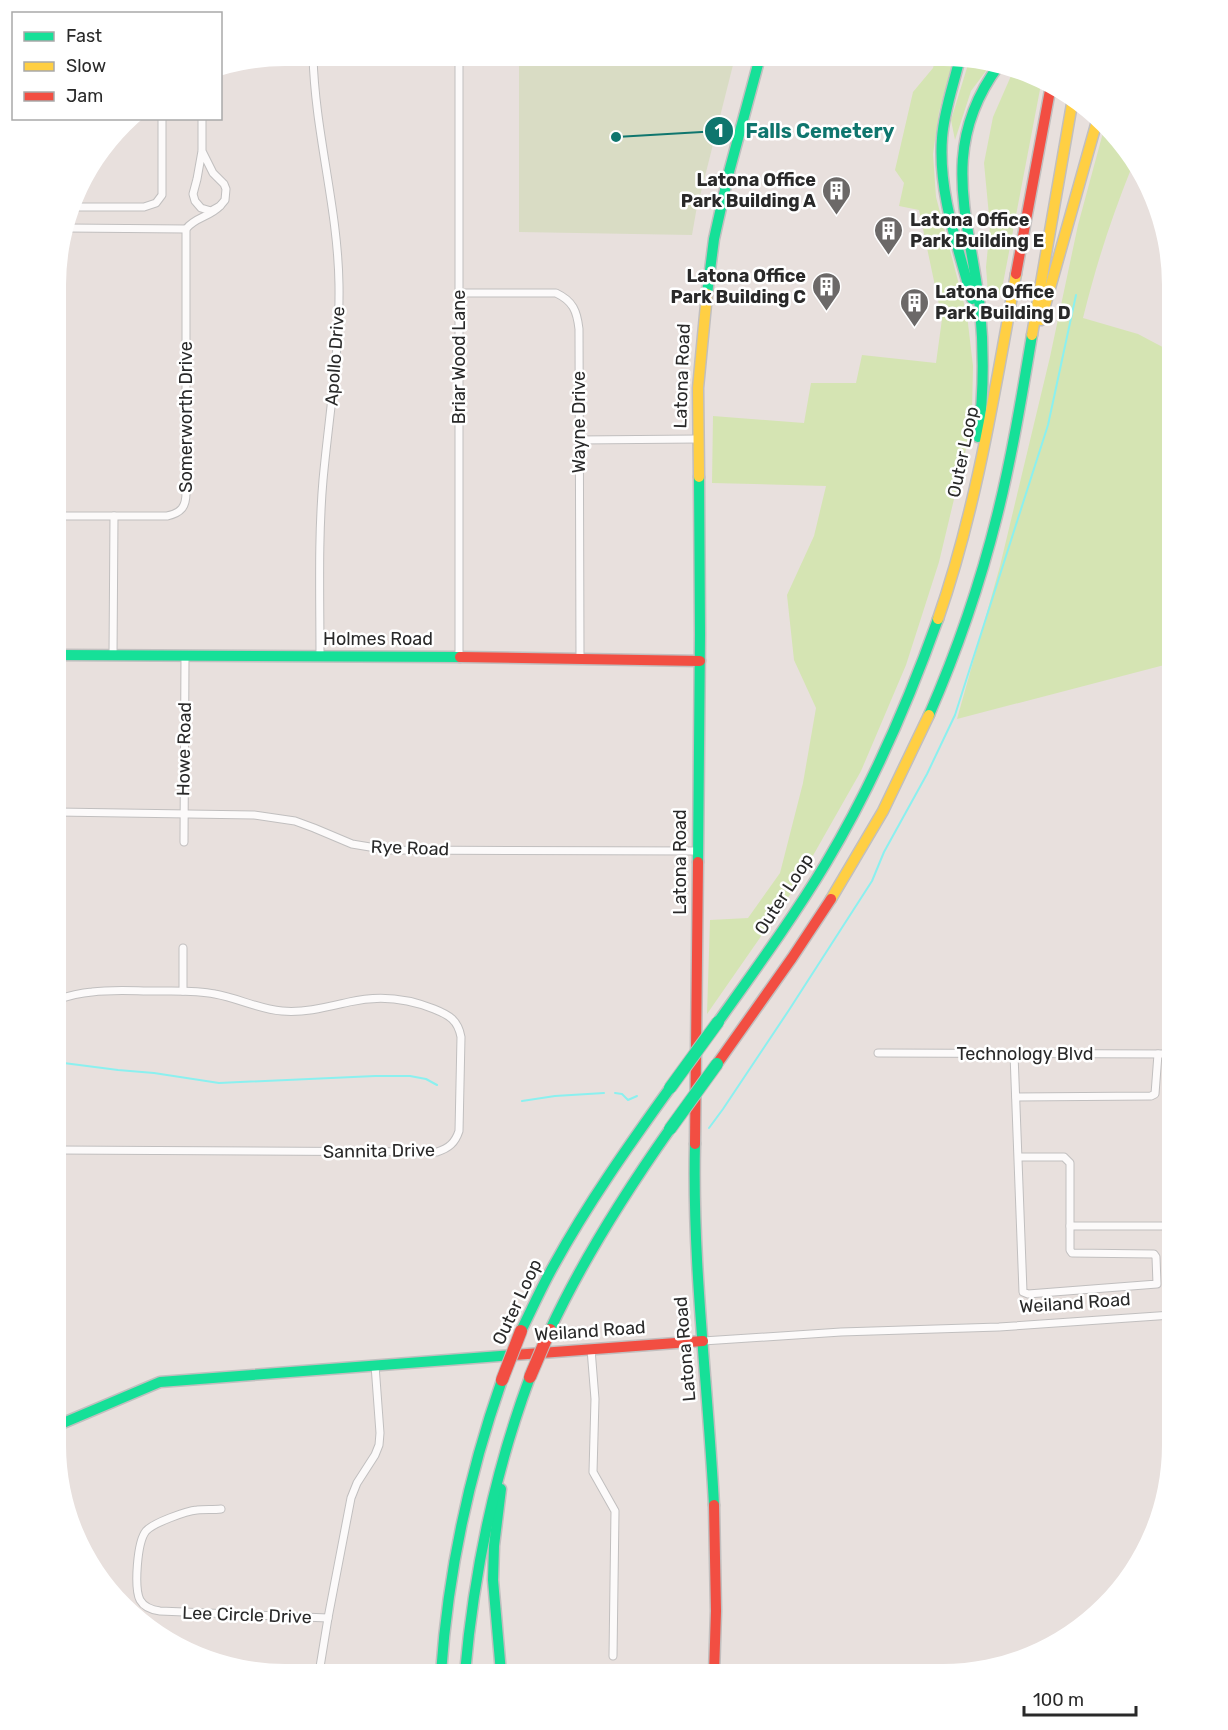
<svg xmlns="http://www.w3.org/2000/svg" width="1228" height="1730" font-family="Rubik,sans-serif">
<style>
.green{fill:#d5e4b3}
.cemetery{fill:#d9dcc4}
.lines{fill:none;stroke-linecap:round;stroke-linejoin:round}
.stream{stroke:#8bf0ef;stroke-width:2}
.street-casing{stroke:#c1bfbf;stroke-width:9}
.fast-casing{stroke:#c1bfbf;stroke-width:13}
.slow-casing{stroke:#c1bfbf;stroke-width:13}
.jam-casing{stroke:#c1bfbf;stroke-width:13}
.street{stroke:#fcfafa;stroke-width:7}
.fast{stroke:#16e098;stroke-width:10}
.slow{stroke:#ffcf43;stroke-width:10}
.jam{stroke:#f24e42;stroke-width:10}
.fast-bridge-casing{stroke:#c0bdbc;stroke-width:14;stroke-linecap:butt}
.jam-bridge-casing{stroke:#c0bdbc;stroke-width:14;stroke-linecap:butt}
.fast-bridge{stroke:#16e098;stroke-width:12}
.jam-bridge{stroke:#f24e42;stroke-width:12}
.labels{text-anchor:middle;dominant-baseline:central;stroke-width:5;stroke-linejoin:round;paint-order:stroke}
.poi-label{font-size:18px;font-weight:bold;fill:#292929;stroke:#fff;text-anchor:end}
.street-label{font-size:18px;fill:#292929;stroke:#fff}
.leader{fill:none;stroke:#0f766e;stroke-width:2}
.callout-dot{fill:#0f766e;stroke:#fff;stroke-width:2}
.mark-label{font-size:18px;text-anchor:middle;font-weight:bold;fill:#fff}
.callout-label{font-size:20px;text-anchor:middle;font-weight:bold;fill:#0f766e;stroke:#fff;stroke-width:5;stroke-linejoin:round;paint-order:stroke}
</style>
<rect width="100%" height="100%" fill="#e8e0dd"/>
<g class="green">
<polygon points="936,57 954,57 939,112 933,154 936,197 967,315 973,366 972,411 966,449 939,562 906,665 861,771 794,889 707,1014 710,920 748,918 780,873 803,783 816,708 794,660 787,595 814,536 826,486 712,483 713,416 804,423 811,383 856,383 862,355 936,363 942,319 919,210 899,206 904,183 895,170 913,92 933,68"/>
<polygon points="970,58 992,63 971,91 955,140 951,120"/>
<polygon points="1014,69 1030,73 1042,79 1001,294 988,293 986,267 990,226 984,163 993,117"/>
<path d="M1104,129L1135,166L1131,169C1111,219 1096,265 1083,318L1138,334L1172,352V663L957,719L1000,566L1050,357L1078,225Z"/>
</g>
<polygon class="cemetery" points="519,56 735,57 696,212 692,235 519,232"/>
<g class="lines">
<g class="stream">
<polyline points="56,1062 118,1070 154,1073 219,1083 375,1076 410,1076 426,1079 437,1085"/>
<polyline points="615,1093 622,1094 628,1100 637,1096"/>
<polyline points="522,1101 555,1096 604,1093"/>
<polyline points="709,1128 723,1109 789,1010 872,881 884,852 927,774 955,715 1048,425 1076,295"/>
</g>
<defs>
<g id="street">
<path d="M313,56C315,133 338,208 339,285C340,351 329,415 323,480C318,538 320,598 320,657"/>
<polyline points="459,56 459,657"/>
<polyline points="202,118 202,151 197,179 193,194 195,201 201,208 211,211 220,206 225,200 226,189 224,184 213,173 202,151"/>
<polyline points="74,207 144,207 156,203 162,195 162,118"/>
<polyline points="67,228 186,229"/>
<path d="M459,293H556C573,301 577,311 579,329L580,658"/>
<polyline points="579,440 698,439"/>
<path d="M57,516H167C181,513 186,507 186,493V229C195,217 210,217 220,206"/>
<polyline points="113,655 114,516"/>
<polyline points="57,812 254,815 295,821 314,828 352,844 388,850 698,851"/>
<polyline points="184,842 185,657"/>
<polyline points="183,991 183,948"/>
<polyline points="878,1053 1172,1054"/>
<polyline points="1014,1054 1023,1292 1028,1294 1157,1284 1156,1257 1154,1254 1072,1253 1070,1250 1070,1163 1064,1157 1018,1157"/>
<polyline points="1016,1097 1151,1096 1155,1094 1158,1054"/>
<path d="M56,1150L437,1152C449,1148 455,1143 459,1131L461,1037C458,1020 449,1015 434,1009C407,998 378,995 349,1002C327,1007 305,1013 282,1011C258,1009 238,998 215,994C196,990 176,991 156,991C135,991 113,989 92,992C80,993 68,996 56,1000"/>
<polyline points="1070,1226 1172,1226"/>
<polyline points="703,1341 841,1332 999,1327 1172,1315"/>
<polyline points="591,1349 595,1399 593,1472 615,1511 613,1656"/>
<path d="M221,1509C213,1510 205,1509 197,1510C186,1511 153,1523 146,1531C137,1542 134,1588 140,1600C144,1607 152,1610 160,1611L328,1618"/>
<polyline points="319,1673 328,1618 351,1498 357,1483 375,1455 379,1445 380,1433 375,1365"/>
</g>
<g id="fast">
<path d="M960,57C954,84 944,110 942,138C938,193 958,246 972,299"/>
<polyline points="707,294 714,239 729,172 760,57"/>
<path d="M978,437C984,394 984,352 980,308C969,217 938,147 999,65"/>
<polyline points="57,655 460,657"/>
<path d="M929,715C957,651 980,584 997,516C1012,456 1022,395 1032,335"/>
<polyline points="698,862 700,634 699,477"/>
<path d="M718,1022C755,970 793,918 826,863C872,786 908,703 938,619"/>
<path d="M695,1144C692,1265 708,1385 714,1505"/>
<path d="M550,1330C583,1259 625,1193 670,1129"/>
<path d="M521,1331C532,1309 542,1286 554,1265C588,1203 629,1145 670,1088"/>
<polyline points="56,1426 160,1382 514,1355"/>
<polyline points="501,1489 494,1546 493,1580 501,1673"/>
<path d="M441,1673C448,1571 468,1477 502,1380"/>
<path d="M465,1673C474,1570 494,1474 530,1377"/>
</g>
<g id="slow">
<polyline points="1041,320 1097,121"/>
<polyline points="1032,335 1073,98"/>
<polyline points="699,477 698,388 707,294"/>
<path d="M938,619C977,507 995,389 1016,274"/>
<polyline points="831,899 883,811 929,715"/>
</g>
<g id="jam">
<polyline points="1016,274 1051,85"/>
<polyline points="460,657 700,661"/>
<polyline points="717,1064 792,958 831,899"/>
<polyline points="695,1144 698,862"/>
<polyline points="514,1355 703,1341"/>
<polyline points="714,1674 716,1611 714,1505"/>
</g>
</defs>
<use href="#street" class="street-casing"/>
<use href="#fast" class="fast-casing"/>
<use href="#slow" class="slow-casing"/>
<use href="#jam" class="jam-casing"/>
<use href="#street" class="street"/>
<use href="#fast" class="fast"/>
<use href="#slow" class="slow"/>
<use href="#jam" class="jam"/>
<defs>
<g id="fast-bridge">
<polyline points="670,1088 718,1022"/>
<polyline points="670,1129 717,1064"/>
</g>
<g id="jam-bridge">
<polyline points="530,1377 550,1330"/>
<polyline points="502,1380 521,1331"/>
</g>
</defs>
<use href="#fast-bridge" class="fast-bridge-casing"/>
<use href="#jam-bridge" class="jam-bridge-casing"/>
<use href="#fast-bridge" class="fast-bridge"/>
<use href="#jam-bridge" class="jam-bridge"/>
</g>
<defs>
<symbol id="building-pin" viewBox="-11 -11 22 30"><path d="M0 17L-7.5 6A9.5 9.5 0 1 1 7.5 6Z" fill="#6c6968" stroke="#fff"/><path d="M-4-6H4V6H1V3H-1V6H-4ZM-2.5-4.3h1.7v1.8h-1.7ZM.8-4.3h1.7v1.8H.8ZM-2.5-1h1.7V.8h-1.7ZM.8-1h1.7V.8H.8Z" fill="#fff"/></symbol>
</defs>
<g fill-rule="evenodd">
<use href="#building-pin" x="820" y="174" width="33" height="45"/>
<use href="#building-pin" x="872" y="214" width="33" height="45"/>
<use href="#building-pin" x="810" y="270" width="33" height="45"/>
<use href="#building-pin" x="898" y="286" width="33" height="45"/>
</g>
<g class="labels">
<g class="poi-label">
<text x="816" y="180">Latona Office<tspan x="816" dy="21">Park Building A</tspan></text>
<text x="910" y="220" text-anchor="start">Latona Office<tspan x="910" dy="21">Park Building E</tspan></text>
<text x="806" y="276">Latona Office<tspan x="806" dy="21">Park Building C</tspan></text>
<text x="935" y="292" text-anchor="start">Latona Office<tspan x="935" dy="21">Park Building D</tspan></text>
</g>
<g class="street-label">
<text transform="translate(335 356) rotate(-86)">Apollo Drive</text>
<text transform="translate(459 357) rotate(-90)">Briar Wood Lane</text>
<text transform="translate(682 376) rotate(-88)">Latona Road</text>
<text transform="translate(186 417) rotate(-90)">Somerworth Drive</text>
<text transform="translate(579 422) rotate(-90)">Wayne Drive</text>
<text transform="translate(963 452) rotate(-78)">Outer Loop</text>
<text x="378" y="639">Holmes Road</text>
<text transform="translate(184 749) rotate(-89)">Howe Road</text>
<text transform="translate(410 848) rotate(2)">Rye Road</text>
<text transform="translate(680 862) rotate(-90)">Latona Road</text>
<text transform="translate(784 894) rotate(-57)">Outer Loop</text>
<text x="1025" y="1054">Technology Blvd</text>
<text transform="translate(379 1151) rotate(-1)">Sannita Drive</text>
<text transform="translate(517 1302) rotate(-65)">Outer Loop</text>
<text transform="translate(1075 1303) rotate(-4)">Weiland Road</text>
<text transform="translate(590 1331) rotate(-4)">Weiland Road</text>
<text transform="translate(685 1349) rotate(-95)">Latona Road</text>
<text transform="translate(247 1615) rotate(2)">Lee Circle Drive</text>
</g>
</g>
<path d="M0 0H1228V1730H0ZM285 66H943A219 219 0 0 1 1162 285V1445A219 219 0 0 1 943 1664H285A219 219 0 0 1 66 1445V285A219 219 0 0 1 285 66Z" fill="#fff" fill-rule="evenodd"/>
<path class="leader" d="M616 137L719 131"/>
<g class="callout-dot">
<circle cx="616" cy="137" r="6"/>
<circle cx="719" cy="131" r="15"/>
</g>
<g class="mark-label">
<text x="719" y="137">1</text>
</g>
<g class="callout-label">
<text x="820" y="138">Falls Cemetery</text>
</g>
<rect x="12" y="12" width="210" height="108" fill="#ffffff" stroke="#a9a9a9" stroke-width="1.5"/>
<rect x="24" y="32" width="30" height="9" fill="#16e098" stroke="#a9a9a9" stroke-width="1.5"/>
<text x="66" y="42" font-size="18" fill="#292929">Fast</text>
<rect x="24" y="62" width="30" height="9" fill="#ffcf43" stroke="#a9a9a9" stroke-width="1.5"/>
<text x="66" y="72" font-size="18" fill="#292929">Slow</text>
<rect x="24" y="92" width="30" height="9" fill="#f24e42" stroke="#a9a9a9" stroke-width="1.5"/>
<text x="66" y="102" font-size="18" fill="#292929">Jam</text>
<path d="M1024 1706v9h112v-9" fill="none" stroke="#292929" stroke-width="3"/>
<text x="1033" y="1706" font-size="18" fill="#292929" stroke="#ffffff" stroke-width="4.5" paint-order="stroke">100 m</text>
</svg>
